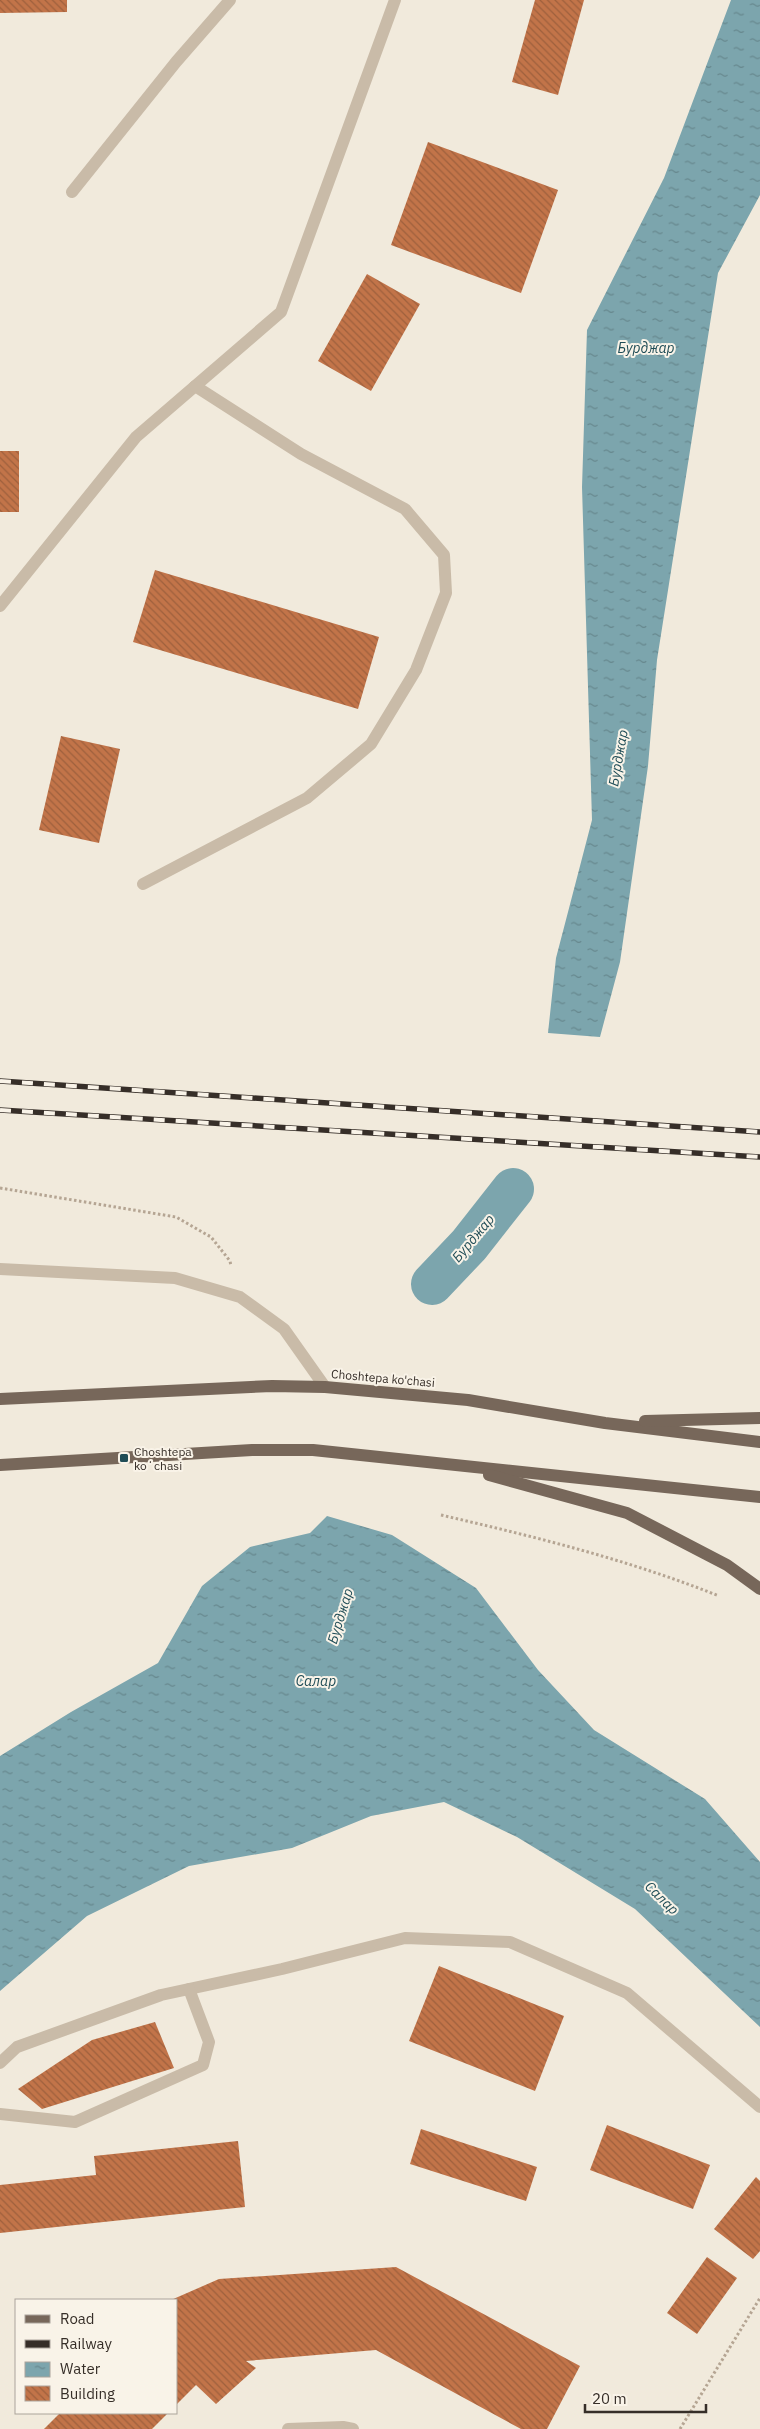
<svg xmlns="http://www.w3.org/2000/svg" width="760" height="2429" font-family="'IBM Plex Sans',sans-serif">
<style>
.water{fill:url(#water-ripples)}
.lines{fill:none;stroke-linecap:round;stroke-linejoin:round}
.canal{stroke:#7ca5ad;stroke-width:42}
.building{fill:url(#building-back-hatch)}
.path{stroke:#b5a593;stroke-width:3;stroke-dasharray:2.5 2.5;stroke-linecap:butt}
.minor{stroke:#c9bba8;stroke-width:12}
.major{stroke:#77675a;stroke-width:12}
.rail-casing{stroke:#362e28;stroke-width:5.5}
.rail{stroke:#f9f3e8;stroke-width:4;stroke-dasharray:11;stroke-linecap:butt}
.poi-dot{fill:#1f4c56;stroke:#f9f3e8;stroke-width:2}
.labels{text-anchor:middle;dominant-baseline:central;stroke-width:4;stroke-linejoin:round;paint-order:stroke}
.street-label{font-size:12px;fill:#362e28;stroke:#f9f3e8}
.poi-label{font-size:12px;fill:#362e28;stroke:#f9f3e8;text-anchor:start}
.water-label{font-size:14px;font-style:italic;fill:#1f4c56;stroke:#f9f3e8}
</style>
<defs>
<pattern id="water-ripples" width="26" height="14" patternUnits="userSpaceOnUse" patternTransform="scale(1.25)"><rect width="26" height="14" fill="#7ca5ad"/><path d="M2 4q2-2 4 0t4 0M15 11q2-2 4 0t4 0" fill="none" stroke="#66878d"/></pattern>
<pattern id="building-back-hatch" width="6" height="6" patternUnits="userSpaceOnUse" patternTransform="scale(1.25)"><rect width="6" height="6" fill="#c27449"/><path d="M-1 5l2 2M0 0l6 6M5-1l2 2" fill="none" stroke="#9e603d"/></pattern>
</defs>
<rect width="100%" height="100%" fill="#f1eadc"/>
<g class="water">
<polygon points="731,0 760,0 760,195 718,273 657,660 648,766 620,962 600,1037 548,1033 556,958 592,820 582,487 587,330 664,178"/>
<polygon points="327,1516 392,1535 476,1588 538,1670 594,1730 705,1799 760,1862 760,2027 635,1909 517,1837 444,1802 371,1816 292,1848 189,1866 87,1916 0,1991 0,1756 71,1712 158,1663 202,1586 250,1547 310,1533"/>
</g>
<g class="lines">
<polyline class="canal" points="432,1284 469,1245 513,1189"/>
</g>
<g class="building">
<polygon points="0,0 67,0 67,12 0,13"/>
<polygon points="535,0 584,0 558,95 512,82"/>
<polygon points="428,142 558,190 521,293 391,245"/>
<polygon points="367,274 420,304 371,391 318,361"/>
<rect x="0" y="451" width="19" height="61"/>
<polygon points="155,570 379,637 358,709 133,642"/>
<polygon points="61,736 120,749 99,843 39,830"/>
<polygon points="439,1966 564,2016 535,2091 409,2041"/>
<polygon points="155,2022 174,2068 42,2109 18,2089 92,2040"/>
<polygon points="607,2125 710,2165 693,2209 590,2170"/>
<polygon points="421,2129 537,2167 526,2201 410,2164"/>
<polygon points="238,2141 245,2207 0,2233 0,2185 96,2175 94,2156"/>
<polygon points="756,2177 760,2181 760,2251 753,2259 714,2229"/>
<polygon points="707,2257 737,2278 697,2334 667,2313"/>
<polygon points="396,2267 580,2366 547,2429 521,2429 376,2350 246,2361 256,2368 216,2404 196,2385 176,2405 176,2300 171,2300 219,2279"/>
<polygon points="60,2413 168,2413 152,2429 44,2429"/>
</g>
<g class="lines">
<g class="path">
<polyline points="0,1188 176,1217 211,1237 230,1261 231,1266"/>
<path d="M441,1515C536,1537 629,1560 719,1596"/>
<polyline points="680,2429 760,2298"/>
</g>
<g class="minor">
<polyline points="72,192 176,62 230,0"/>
<polyline points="0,606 136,437 281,312 395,0"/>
<polyline points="143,884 307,798 371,744 416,670 446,593 444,555 405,509 301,454 195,386"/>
<polyline points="0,1269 175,1278 240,1297 284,1329 325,1387"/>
<polyline points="0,2063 17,2047 161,1995 282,1969 405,1938 510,1942 627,1993 760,2107"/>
<polyline points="0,2114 75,2122 203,2065 209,2042 189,1989"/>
<polyline points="288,2429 343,2427 353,2429"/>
</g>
<g class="major">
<polyline points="0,1399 272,1386 325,1387 468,1400 605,1423 760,1442"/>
<polyline points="645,1421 760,1418"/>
<polyline points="0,1465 252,1450 313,1450 760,1497"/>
<polyline points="489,1475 627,1513 727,1565 760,1589"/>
</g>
<defs>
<g id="rail">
<polyline points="0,1081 760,1132"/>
<polyline points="0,1110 760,1157"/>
</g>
</defs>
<use href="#rail" class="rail-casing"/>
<use href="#rail" class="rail"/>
</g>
<rect class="poi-dot" x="119" y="1453" width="10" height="10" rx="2.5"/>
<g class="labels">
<g class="street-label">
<text transform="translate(383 1378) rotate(5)">Choshtepa ko'chasi</text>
</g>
<g class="poi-label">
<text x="134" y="1451">Choshtepa<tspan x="134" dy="14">koʻchasi</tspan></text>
</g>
<g class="water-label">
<text x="646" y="348">Бурджар</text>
<text transform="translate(618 758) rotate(-80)">Бурджар</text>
<text transform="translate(473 1238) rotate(-50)">Бурджар</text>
<text transform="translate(340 1616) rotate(-73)">Бурджар</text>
<text x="316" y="1681">Салар</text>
<text transform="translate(662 1898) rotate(44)">Салар</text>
</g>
</g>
<rect x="15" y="2299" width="162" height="115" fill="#f9f3e8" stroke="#aba49b"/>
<rect x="25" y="2315" width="25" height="8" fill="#77675a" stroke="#aba49b"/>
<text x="60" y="2324" font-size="15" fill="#362e28">Road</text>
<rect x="25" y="2340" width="25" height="8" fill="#362e28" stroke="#aba49b"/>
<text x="60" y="2349" font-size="15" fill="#362e28">Railway</text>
<rect x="25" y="2362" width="25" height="15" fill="url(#water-ripples)" stroke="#aba49b"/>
<text x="60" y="2374" font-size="15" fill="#362e28">Water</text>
<rect x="25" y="2386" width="25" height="15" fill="url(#building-back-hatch)" stroke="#aba49b"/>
<text x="60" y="2399" font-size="15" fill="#362e28">Building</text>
<path d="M585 2404v8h121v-8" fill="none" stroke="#362e28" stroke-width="2.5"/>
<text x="592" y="2404" font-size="15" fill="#362e28" stroke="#f9f3e8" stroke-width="4" paint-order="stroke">20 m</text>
</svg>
